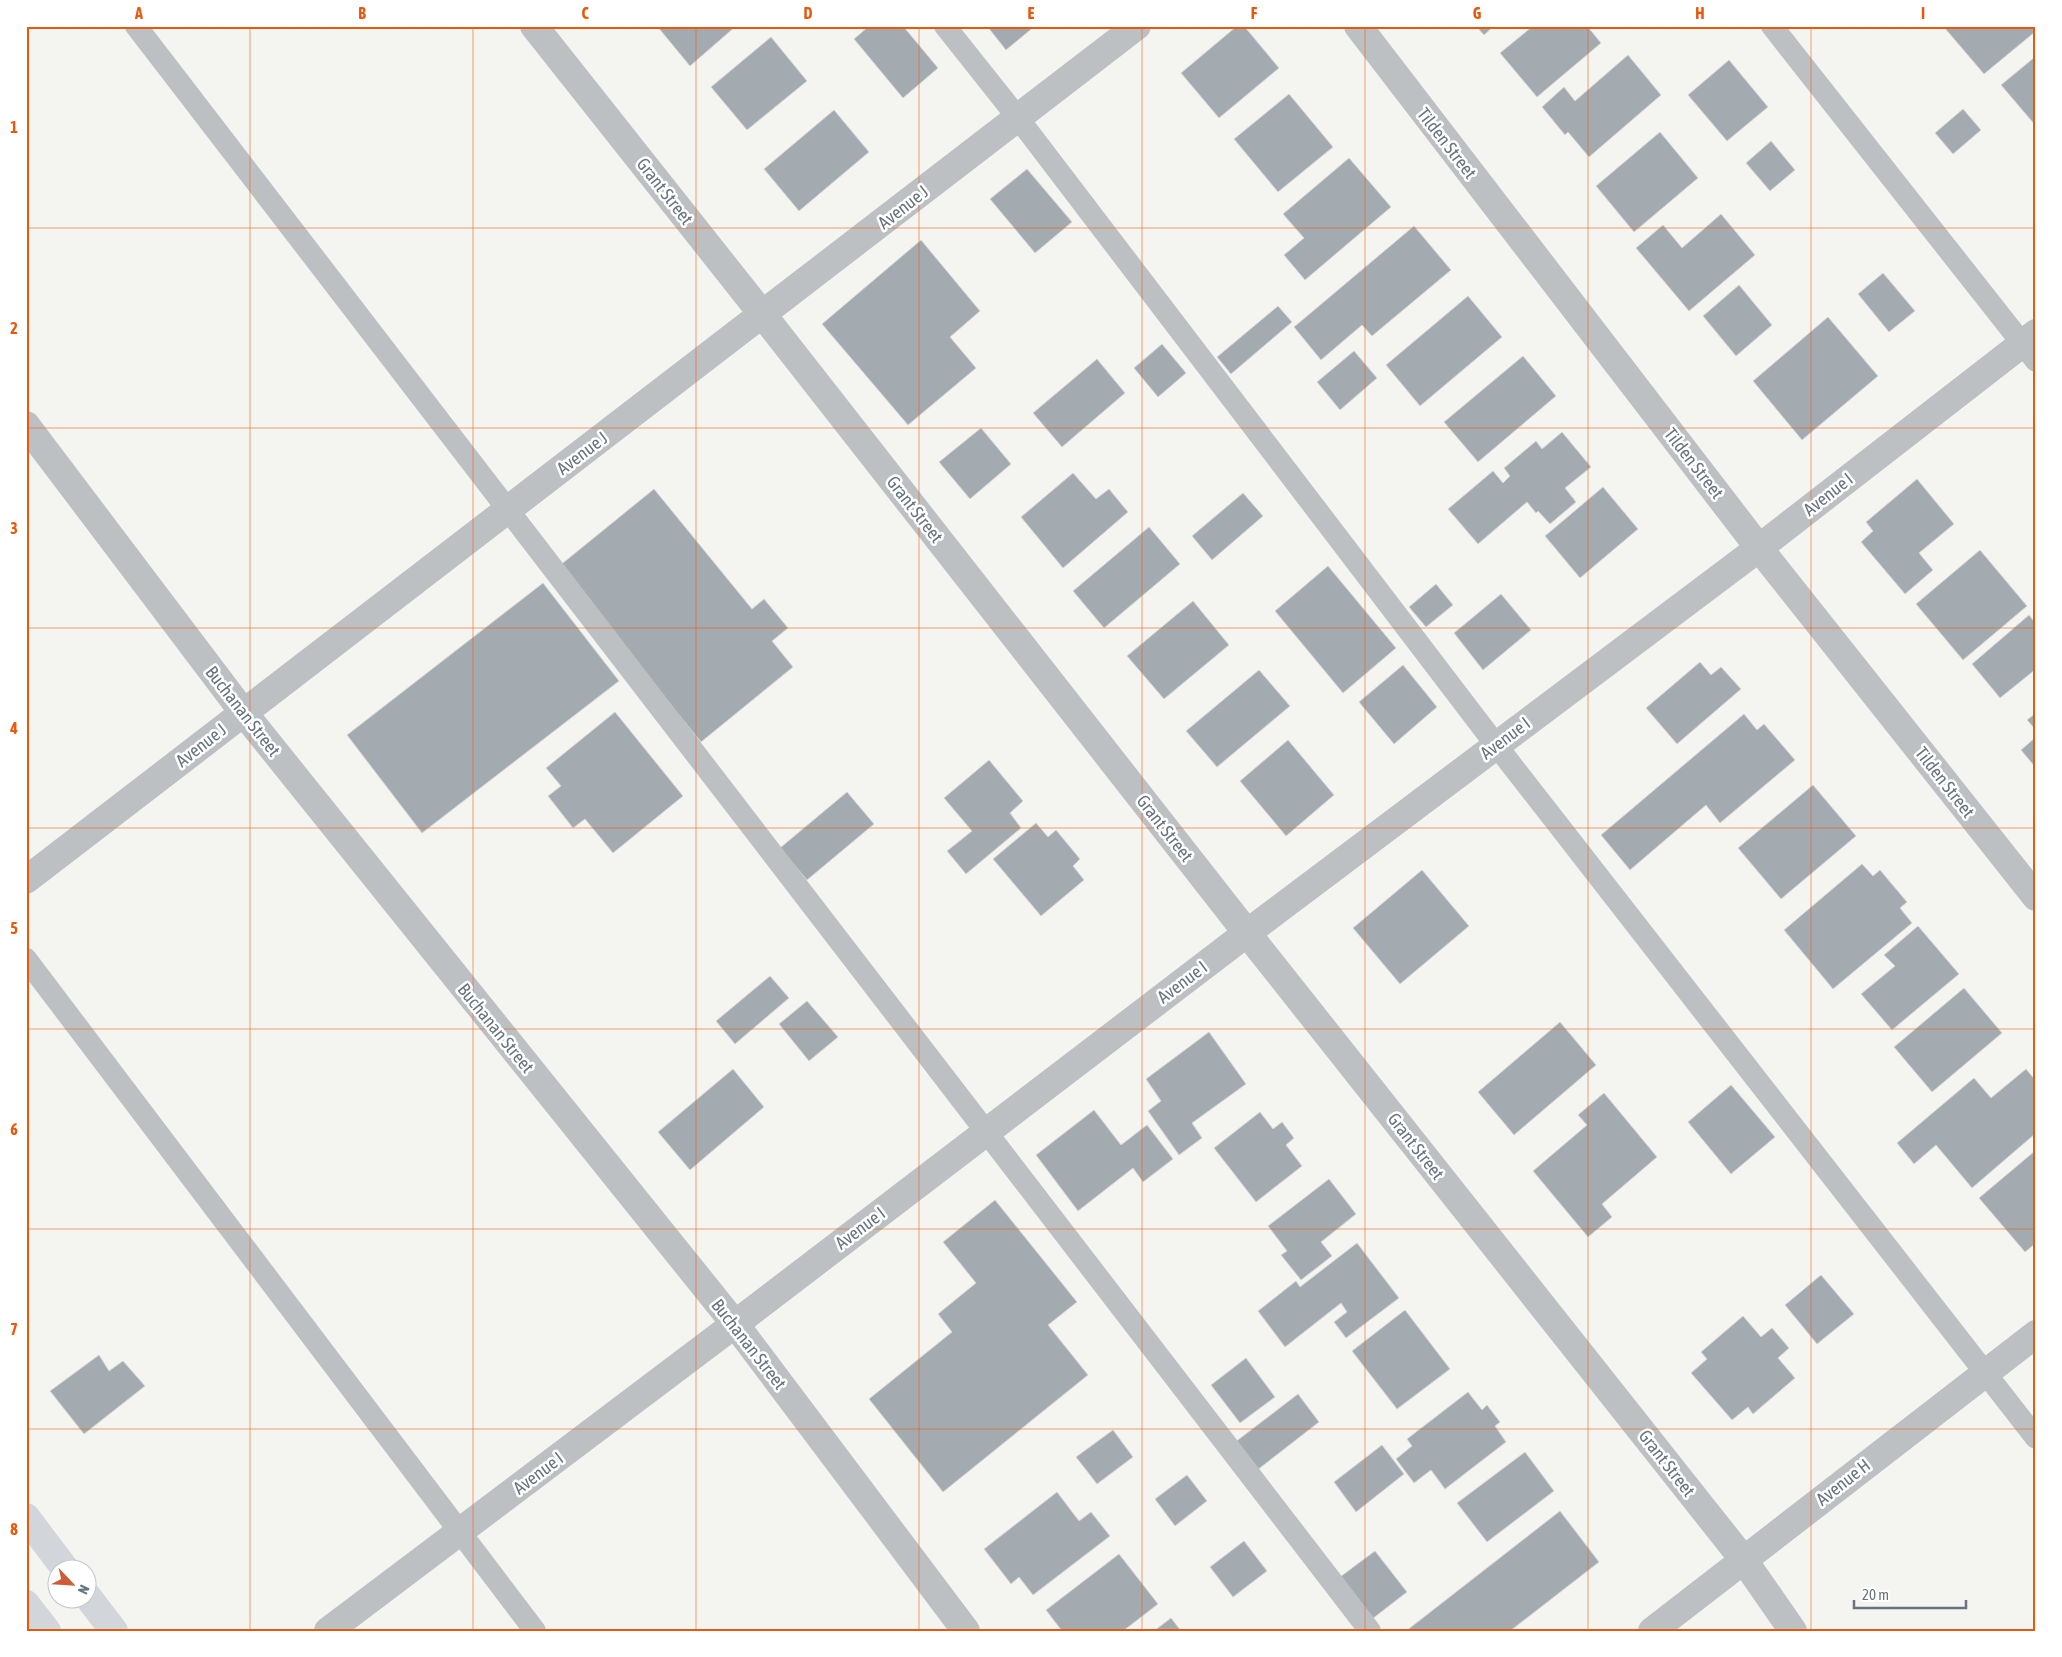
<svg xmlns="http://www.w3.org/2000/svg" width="2062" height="1657" font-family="'Asap Condensed',sans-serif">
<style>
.building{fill:#a4abb0;stroke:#d6d6d4}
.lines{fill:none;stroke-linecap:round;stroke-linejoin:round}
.service{stroke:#bcc0c3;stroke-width:22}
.minor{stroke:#bcc0c3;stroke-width:28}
.secondary{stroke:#d2d5d9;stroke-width:28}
.grid{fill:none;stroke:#e8590c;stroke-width:1;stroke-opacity:0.55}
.labels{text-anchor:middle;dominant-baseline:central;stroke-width:5;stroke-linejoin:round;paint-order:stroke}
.street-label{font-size:18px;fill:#67747f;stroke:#fff}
.neatline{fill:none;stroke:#e8590c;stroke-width:2}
.grid-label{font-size:16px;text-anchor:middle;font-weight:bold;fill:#e8590c}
</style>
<rect width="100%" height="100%" fill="#f4f4f1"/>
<g class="building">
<polygon points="657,26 736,26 690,66"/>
<polygon points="869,26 903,26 938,68 903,98 854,39"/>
<polygon points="987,26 1035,26 1006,50"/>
<polygon points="1237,26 1244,26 1279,68 1219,118 1181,73"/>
<polygon points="1476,26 1494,26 1484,35"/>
<polygon points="1533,26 1587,26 1601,43 1537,97 1500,53"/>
<polygon points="1943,26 2036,26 2036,31 1984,74"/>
<polygon points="771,37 807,81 747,130 711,87"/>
<polygon points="1628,55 1661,95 1589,157 1568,132 1565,135 1542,107 1564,87 1575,101"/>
<polygon points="2036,56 2036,126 2001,85"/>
<polygon points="1729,60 1768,107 1727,141 1688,95"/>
<polygon points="1289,94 1333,147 1278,192 1234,139"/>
<polygon points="1963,109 1981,130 1953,154 1935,133"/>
<polygon points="834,110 869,152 799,211 764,169"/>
<polygon points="1660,132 1698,178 1634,232 1596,186"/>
<polygon points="1771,141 1795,170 1770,191 1746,163"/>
<polygon points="1349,158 1391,207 1305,280 1284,255 1304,238 1283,214"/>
<polygon points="1027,169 1072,222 1035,253 990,199"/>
<polygon points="1721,214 1755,255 1689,311 1636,248 1663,225 1682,248"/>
<polygon points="1414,226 1451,270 1372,336 1362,325 1321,360 1294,327"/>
<polygon points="921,240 980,311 950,337 976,368 908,425 822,324"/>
<polygon points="1883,273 1915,311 1889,332 1858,294"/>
<polygon points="1739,285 1772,325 1736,356 1703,316"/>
<polygon points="1468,296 1502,337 1420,406 1386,365"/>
<polygon points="1278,306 1292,322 1231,374 1217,357"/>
<polygon points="1828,317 1878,376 1802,440 1753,381"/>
<polygon points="1162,344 1186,373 1158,397 1134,368"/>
<polygon points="1354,351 1377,378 1340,410 1317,382"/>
<polygon points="1523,356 1556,396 1478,462 1444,422"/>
<polygon points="1097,359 1125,393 1062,447 1033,413"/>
<polygon points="981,428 1011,464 970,499 939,462"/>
<polygon points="1562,432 1591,467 1565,488 1576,502 1550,524 1538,511 1536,513 1527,502 1478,544 1448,509 1493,471 1503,483 1510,476 1504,468 1536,441 1542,449"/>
<polygon points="1073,473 1096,499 1109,489 1128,512 1063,568 1021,517"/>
<polygon points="1917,479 1954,524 1919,553 1933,570 1905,594 1861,542 1873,531 1866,522"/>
<polygon points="1603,487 1638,529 1580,578 1545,536"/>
<polygon points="654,489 752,609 764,599 788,628 772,641 793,667 701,742 558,567"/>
<polygon points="1243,493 1263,516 1212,560 1192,536"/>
<polygon points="1149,527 1180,564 1104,628 1073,591"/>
<polygon points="1980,550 2027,606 1963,660 1916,604"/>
<polygon points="1328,566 1396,648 1343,693 1275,611"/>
<polygon points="543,583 619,681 422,833 347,735"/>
<polygon points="1436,584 1453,605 1426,627 1409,607"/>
<polygon points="1501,594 1531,630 1483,670 1454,633"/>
<polygon points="1193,601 1229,645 1164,699 1127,656"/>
<polygon points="2029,615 2036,624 2036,669 2000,698 1972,664"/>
<polygon points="1700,662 1711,675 1721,667 1741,689 1677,744 1646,708"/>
<polygon points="1403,665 1437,707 1394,744 1359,702"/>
<polygon points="1259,670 1290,706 1217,767 1186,731"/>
<polygon points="615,712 683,796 613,853 585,819 573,828 548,796 561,786 546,768"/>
<polygon points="2036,713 2036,730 2027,720"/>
<polygon points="1744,714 1757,730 1764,724 1795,760 1720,823 1706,805 1630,870 1601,835"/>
<polygon points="2036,737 2036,768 2021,750"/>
<polygon points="1288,740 1334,795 1286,836 1240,781"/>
<polygon points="989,760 1023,801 1010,813 1021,828 966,874 947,851 972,831 944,798"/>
<polygon points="1813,785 1856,836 1781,899 1738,848"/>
<polygon points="847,792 874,824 807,880 780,848"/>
<polygon points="1036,823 1048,837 1056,830 1080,859 1073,866 1084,880 1041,916 993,859"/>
<polygon points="1862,864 1873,876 1880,870 1907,902 1900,908 1912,923 1833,989 1784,930"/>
<polygon points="1422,870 1469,926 1400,984 1353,928"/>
<polygon points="1918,926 1959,974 1892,1030 1861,994 1895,966 1884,955"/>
<polygon points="770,976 789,998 735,1044 716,1021"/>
<polygon points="1964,988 2002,1033 1932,1092 1894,1047"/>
<polygon points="807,1001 838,1037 809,1061 779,1024"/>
<polygon points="1560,1022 1596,1065 1514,1135 1478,1092"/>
<polygon points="1209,1032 1246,1084 1192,1123 1202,1138 1179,1155 1148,1111 1161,1101 1146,1079"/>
<polygon points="733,1069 764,1107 690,1170 658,1132"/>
<polygon points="2026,1069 2036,1081 2036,1133 1972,1188 1936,1145 1914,1164 1897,1143 1974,1078 1991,1098"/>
<polygon points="1731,1085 1775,1137 1731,1174 1688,1122"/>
<polygon points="1604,1093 1657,1157 1602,1204 1612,1217 1588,1237 1533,1171 1587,1125 1578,1115"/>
<polygon points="1094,1110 1121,1145 1147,1125 1173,1159 1143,1182 1133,1168 1078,1211 1036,1155"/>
<polygon points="1260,1112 1273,1129 1282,1122 1294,1138 1286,1145 1302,1166 1256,1202 1214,1148"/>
<polygon points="2036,1150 2036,1243 2025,1252 1979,1198"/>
<polygon points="1329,1179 1356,1214 1321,1242 1332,1256 1301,1280 1281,1255 1287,1251 1268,1226"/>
<polygon points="995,1200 1077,1302 1048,1325 1088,1375 943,1492 869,1399 952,1332 938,1314 976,1283 943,1242"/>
<polygon points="1357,1243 1399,1298 1346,1338 1334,1322 1347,1312 1341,1303 1285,1347 1258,1311 1296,1281 1300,1287"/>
<polygon points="1821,1275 1854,1314 1817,1344 1785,1305"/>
<polygon points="1405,1310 1450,1369 1397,1409 1352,1351"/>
<polygon points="1743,1316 1761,1337 1772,1328 1789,1348 1778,1358 1795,1378 1753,1414 1748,1407 1732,1420 1691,1373 1707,1359 1701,1352"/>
<polygon points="99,1355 109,1371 123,1361 145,1386 84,1434 50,1391"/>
<polygon points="1246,1358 1275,1397 1240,1423 1211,1385"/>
<polygon points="1468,1392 1482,1410 1487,1405 1500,1422 1495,1426 1506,1442 1445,1489 1431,1470 1414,1483 1396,1459 1412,1446 1407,1439"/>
<polygon points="1298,1394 1319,1422 1256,1471 1234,1443"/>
<polygon points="1113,1430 1133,1457 1097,1484 1076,1457"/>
<polygon points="1382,1445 1404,1474 1356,1512 1334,1482"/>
<polygon points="1525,1452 1554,1491 1487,1542 1457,1503"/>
<polygon points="1187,1475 1207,1501 1175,1526 1155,1499"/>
<polygon points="1057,1492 1079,1521 1091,1512 1110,1536 1033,1595 1019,1577 1011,1584 984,1549"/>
<polygon points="1560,1511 1599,1562 1510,1631 1406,1631"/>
<polygon points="1244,1541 1267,1571 1233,1597 1210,1567"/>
<polygon points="1375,1551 1407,1592 1372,1619 1340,1577"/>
<polygon points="1119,1554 1158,1604 1123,1631 1062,1631 1046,1610"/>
<polygon points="1171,1618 1181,1631 1154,1631"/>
</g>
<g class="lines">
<g class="service">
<polyline points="136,26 1370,1631"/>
<polyline points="945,26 1018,118 1496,745 2036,1438"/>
<polyline points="1772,26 2036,361"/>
<polyline points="26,959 535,1631"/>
</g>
<g class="minor">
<polyline points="534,26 763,315 1247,933 1743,1559 1793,1631"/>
<polyline points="1358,26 1759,548 2036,897"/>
<polyline points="26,425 243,712 735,1324 966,1631"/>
<polyline points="26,880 1137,26"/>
<polyline points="328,1631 735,1324 1247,933 1759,548 2036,333"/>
<polyline points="1652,1631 2036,1334"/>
</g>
<g class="secondary">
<polyline points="26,1517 66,1570"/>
<polyline points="88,1597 114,1631"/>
<polyline points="26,1604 47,1631"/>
</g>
</g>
<path class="grid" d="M250,26V1631M473,26V1631M696,26V1631M919,26V1631M1142,26V1631M1365,26V1631M1588,26V1631M1811,26V1631M26,228H2036M26,428H2036M26,628H2036M26,828H2036M26,1029H2036M26,1229H2036M26,1429H2036"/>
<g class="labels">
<g class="street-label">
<text transform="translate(1447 143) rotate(52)">Tilden Street</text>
<text transform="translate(665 191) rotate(52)">Grant Street</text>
<text transform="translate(903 207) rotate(-38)">Avenue J</text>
<text transform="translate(582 453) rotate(-37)">Avenue J</text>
<text transform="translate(1694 463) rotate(52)">Tilden Street</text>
<text transform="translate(1828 494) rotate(-38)">Avenue I</text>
<text transform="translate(915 509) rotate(52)">Grant Street</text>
<text transform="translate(243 711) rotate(52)">Buchanan Street</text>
<text transform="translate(1505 738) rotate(-37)">Avenue I</text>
<text transform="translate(201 745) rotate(-38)">Avenue J</text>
<text transform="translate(1945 782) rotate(52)">Tilden Street</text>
<text transform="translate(1165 828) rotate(52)">Grant Street</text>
<text transform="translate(1182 982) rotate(-37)">Avenue I</text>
<text transform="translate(496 1028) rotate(51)">Buchanan Street</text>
<text transform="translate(1416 1146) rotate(52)">Grant Street</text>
<text transform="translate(860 1228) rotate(-37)">Avenue I</text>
<text transform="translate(749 1344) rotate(52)">Buchanan Street</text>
<text transform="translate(1667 1463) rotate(52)">Grant Street</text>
<text transform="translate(538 1473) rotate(-37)">Avenue I</text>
<text transform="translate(1843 1482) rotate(-38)">Avenue H</text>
</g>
</g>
<rect width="2062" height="1657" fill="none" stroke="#ffffff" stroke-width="55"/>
<g transform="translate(72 1584) rotate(115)"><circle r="24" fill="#ffffff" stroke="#c2c7cc"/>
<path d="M0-4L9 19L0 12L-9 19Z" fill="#ce5c37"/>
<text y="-8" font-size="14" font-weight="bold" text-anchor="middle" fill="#67747f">N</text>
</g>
<path d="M1854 1600v8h112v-8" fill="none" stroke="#67747f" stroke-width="2.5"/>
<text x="1862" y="1600" font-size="15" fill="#67747f" stroke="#ffffff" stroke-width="4" paint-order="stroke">20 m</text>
<rect x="28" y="28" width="2006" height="1602" class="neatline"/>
<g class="grid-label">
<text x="139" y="19">A</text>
<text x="362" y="19">B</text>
<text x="585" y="19">C</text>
<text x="808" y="19">D</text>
<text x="1031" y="19">E</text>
<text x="1254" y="19">F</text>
<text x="1477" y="19">G</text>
<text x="1700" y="19">H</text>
<text x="1923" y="19">I</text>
<text x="14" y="133">1</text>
<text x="14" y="334">2</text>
<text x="14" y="534">3</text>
<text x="14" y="734">4</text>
<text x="14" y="934">5</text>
<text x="14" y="1135">6</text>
<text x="14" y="1335">7</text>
<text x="14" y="1535">8</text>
</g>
</svg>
